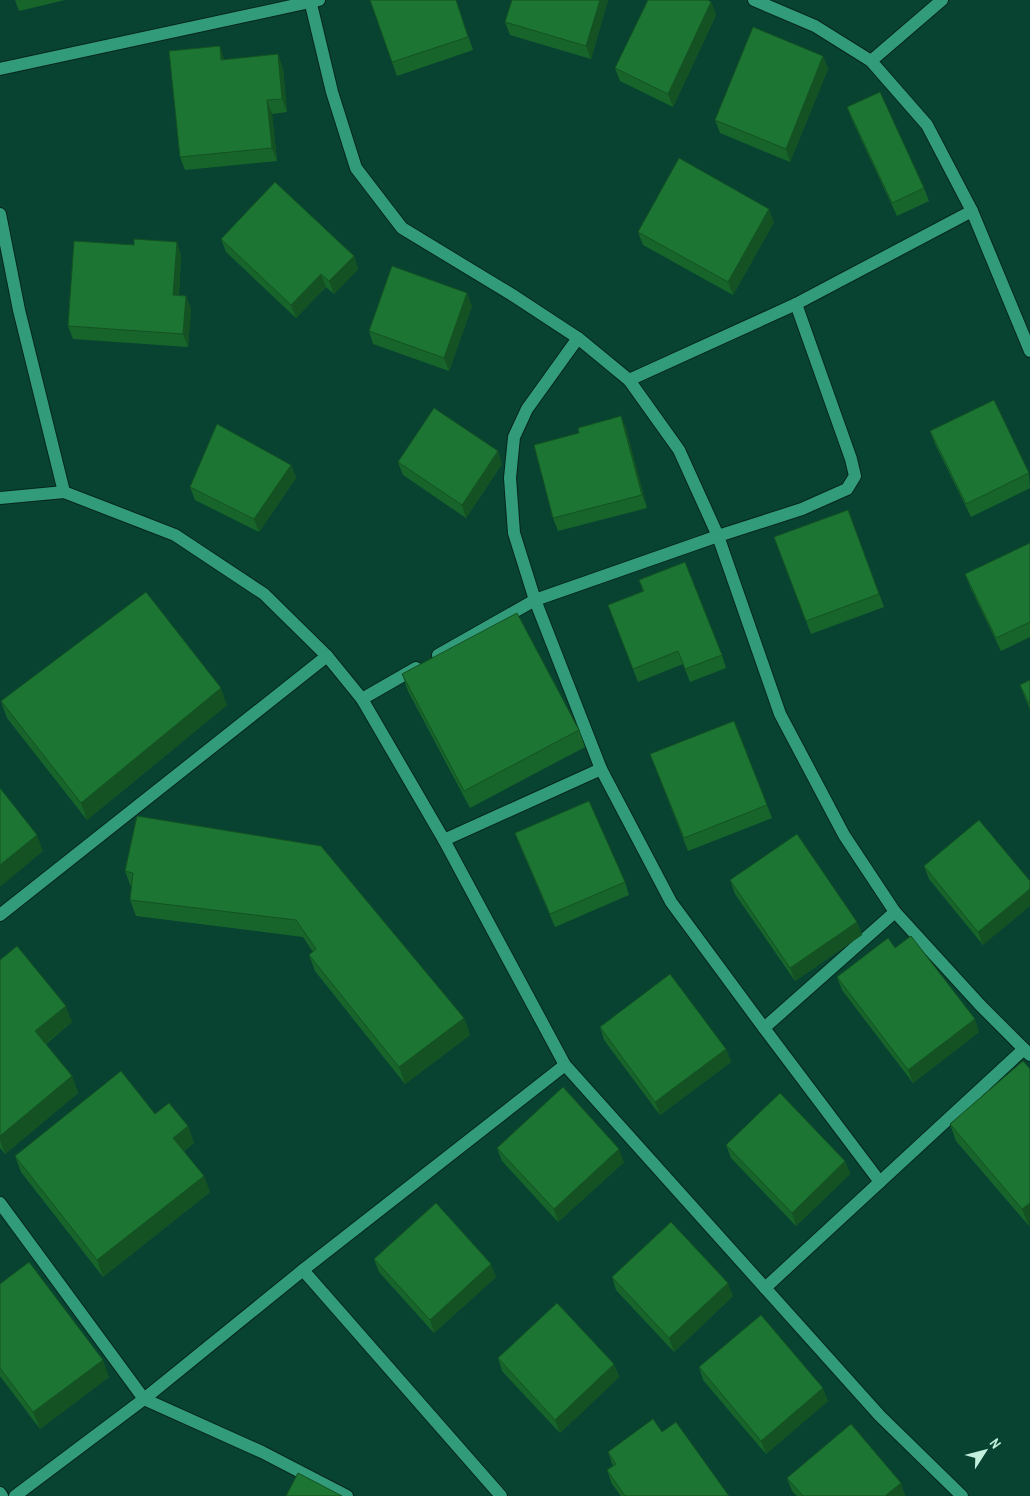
<svg xmlns="http://www.w3.org/2000/svg" width="1030" height="1496" font-family="'Archivo Narrow',sans-serif">
<style>
.lines{fill:none;stroke-linecap:round;stroke-linejoin:round}
.minor-casing{stroke:#05261c;stroke-width:14}
.minor{stroke:#329b79;stroke-width:12}
.wall{fill:#18652b}
.shaded-wall{fill:#145223}
.building{fill:#1c7532;stroke:#145223}
</style>
<rect width="100%" height="100%" fill="#084332"/>
<g class="lines">
<defs>
<g id="minor">
<polyline points="310,0 332,92 356,168 402,228 514,296 578,338 629,380 679,450 718,536 780,714 844,835 895,912 981,1006 1030,1055"/>
<polyline points="754,0 815,26 871,61 927,125 972,211 1030,351"/>
<polyline points="871,61 942,0"/>
<polyline points="0,69 319,0"/>
<polyline points="0,214 19,310 64,492"/>
<polyline points="578,338 527,409 514,437 510,478 514,533 535,600 601,769 671,902 764,1028 880,1182"/>
<polyline points="629,380 796,304 972,211"/>
<polyline points="0,498 64,492 175,535 264,594 327,656 362,699 444,840 565,1065 880,1416 962,1496"/>
<polyline points="438,655 535,600 718,536 802,509 847,489 855,476 851,459 796,304"/>
<polyline points="362,699 416,668"/>
<polyline points="444,840 601,769"/>
<polyline points="0,915 327,656"/>
<polyline points="764,1028 895,912"/>
<polyline points="0,1203 144,1399 262,1452 347,1496"/>
<polyline points="303,1270 501,1496"/>
<polyline points="765,1288 1024,1049"/>
<polyline points="0,1493 2,1496"/>
<polyline points="15,1496 144,1399 303,1270 565,1065"/>
</g>
</defs>
<use href="#minor" class="minor-casing"/>
<use href="#minor" class="minor"/>
</g>
<g class="wall">
<polygon points="15,0 65,0 19,11"/>
<polygon points="456,0 473,50 397,76 392,62"/>
<polygon points="512,0 608,0 591,59 510,35 505,22"/>
<polygon points="711,2 716,15 673,107 620,81 615,68"/>
<polygon points="823,56 828,69 790,162 720,133 715,120"/>
<polygon points="224,60 283,68 287,112 272,114 277,161 185,170 180,157"/>
<polygon points="847,107 924,188 929,201 897,216 852,120"/>
<polygon points="774,222 733,295 643,245 638,232"/>
<polygon points="221,239 354,256 358,269 334,294 326,287 296,318 226,252"/>
<polygon points="181,255 179,295 186,296 191,309 188,347 73,339 68,326"/>
<polygon points="472,306 449,371 373,344 369,331"/>
<polygon points="621,416 626,429 647,508 558,531 553,518 579,433"/>
<polygon points="930,431 1029,473 1030,488 971,517 935,444"/>
<polygon points="398,462 502,464 466,518 403,475"/>
<polygon points="291,465 296,478 259,532 195,500 190,487"/>
<polygon points="848,510 884,607 811,634 774,537"/>
<polygon points="1030,543 1030,637 1001,651 970,587 965,574"/>
<polygon points="639,580 722,655 726,668 690,682 683,664 638,682 608,605 643,592"/>
<polygon points="402,674 579,730 585,747 470,808 408,691"/>
<polygon points="1030,680 1030,709 1025,698 1020,685"/>
<polygon points="1,701 227,705 87,820 7,718"/>
<polygon points="650,754 767,805 772,818 688,851"/>
<polygon points="137,816 464,1018 470,1035 405,1084 315,971 309,955 313,952 303,937 136,916 130,900 132,888 131,887 125,871"/>
<polygon points="515,833 625,882 629,895 555,927 520,846"/>
<polygon points="924,866 1030,881 983,945 929,879"/>
<polygon points="730,880 857,922 862,935 795,981 735,894"/>
<polygon points="895,948 979,1032 913,1083 842,990 837,977"/>
<polygon points="0,960 72,1022 46,1044 72,1076 78,1093 5,1154 0,1148"/>
<polygon points="600,1027 726,1049 731,1062 660,1115 604,1040"/>
<polygon points="1023,1061 1029,1226 956,1141 950,1124"/>
<polygon points="155,1114 188,1126 194,1143 184,1151 210,1192 103,1277 21,1172 15,1156"/>
<polygon points="726,1145 845,1161 850,1174 796,1226 731,1158"/>
<polygon points="497,1148 624,1162 558,1222 502,1161"/>
<polygon points="374,1259 496,1277 434,1333 379,1272"/>
<polygon points="612,1277 733,1296 674,1352 616,1290"/>
<polygon points="0,1284 109,1377 40,1429 0,1376"/>
<polygon points="498,1358 614,1364 619,1377 560,1433 502,1371"/>
<polygon points="699,1367 828,1401 766,1454 703,1380"/>
<polygon points="608,1452 729,1496 621,1496 612,1484 607,1470 613,1466"/>
<polygon points="787,1478 901,1483 905,1496 797,1496 792,1491"/>
</g>
<g class="shaded-wall">
<polygon points="600,0 608,0 591,59 586,46"/>
<polygon points="711,2 716,15 673,107 668,94"/>
<polygon points="220,46 224,59 226,73 221,60"/>
<polygon points="278,54 283,68 287,112 282,99"/>
<polygon points="823,56 828,69 790,162 786,149"/>
<polygon points="267,100 272,114 277,161 272,148"/>
<polygon points="769,209 774,222 733,295 728,282"/>
<polygon points="177,242 181,255 178,308 173,295"/>
<polygon points="354,256 358,269 334,294 329,281"/>
<polygon points="321,274 326,287 296,318 291,305"/>
<polygon points="467,293 472,306 449,371 444,358"/>
<polygon points="186,296 191,309 188,347 183,334"/>
<polygon points="621,416 626,429 647,508 642,495"/>
<polygon points="498,451 502,464 466,518 462,505"/>
<polygon points="291,465 296,478 259,532 254,519"/>
<polygon points="221,688 227,705 87,820 81,803"/>
<polygon points="37,835 43,851 0,887 0,865"/>
<polygon points="1030,889 1030,906 983,945 978,932"/>
<polygon points="857,922 862,935 795,981 790,968"/>
<polygon points="66,1006 72,1022 41,1047 35,1031"/>
<polygon points="464,1018 470,1035 405,1084 399,1067"/>
<polygon points="975,1019 979,1032 913,1083 908,1070"/>
<polygon points="726,1049 731,1062 660,1115 655,1102"/>
<polygon points="72,1076 78,1093 5,1154 0,1140 0,1136"/>
<polygon points="188,1126 194,1143 179,1154 173,1138"/>
<polygon points="619,1149 624,1162 558,1222 554,1209"/>
<polygon points="845,1161 850,1174 796,1226 792,1213"/>
<polygon points="204,1176 210,1192 103,1277 97,1260"/>
<polygon points="1030,1203 1030,1225 1029,1226 1022,1209"/>
<polygon points="491,1264 496,1277 434,1333 430,1320"/>
<polygon points="728,1283 733,1296 674,1352 669,1338"/>
<polygon points="103,1360 109,1377 40,1429 33,1412"/>
<polygon points="614,1364 619,1377 560,1433 555,1420"/>
<polygon points="823,1388 828,1401 766,1454 761,1441"/>
<polygon points="901,1483 905,1496 885,1496"/>
</g>
<g class="building">
<polygon points="370,0 456,0 468,37 392,62"/>
<polygon points="512,0 600,0 586,46 505,22"/>
<polygon points="648,0 708,0 711,2 668,94 615,68"/>
<polygon points="753,27 823,56 786,149 715,120"/>
<polygon points="220,46 221,60 278,54 282,99 267,100 272,148 180,157 169,51"/>
<polygon points="880,92 924,188 892,203 847,107"/>
<polygon points="679,158 769,209 728,282 638,232"/>
<polygon points="275,182 354,256 329,281 321,274 291,305 221,239"/>
<polygon points="134,239 177,242 173,295 186,296 183,334 68,326 74,241 134,245"/>
<polygon points="392,266 467,293 444,358 369,331"/>
<polygon points="994,400 1029,473 966,504 930,431"/>
<polygon points="434,408 498,451 462,505 398,462"/>
<polygon points="621,416 642,495 553,518 534,445 579,433 578,428"/>
<polygon points="217,424 291,465 254,519 190,487"/>
<polygon points="848,510 879,594 806,621 774,537"/>
<polygon points="1030,543 1030,622 996,638 965,574"/>
<polygon points="685,562 722,655 685,669 678,651 633,669 608,605 644,591 639,580"/>
<polygon points="146,592 221,688 81,803 1,701"/>
<polygon points="517,613 579,730 464,791 402,674"/>
<polygon points="1030,680 1030,705 1020,685"/>
<polygon points="734,721 767,805 684,838 650,754"/>
<polygon points="0,788 37,835 0,865"/>
<polygon points="589,801 625,882 550,914 515,833"/>
<polygon points="137,816 321,846 464,1018 399,1067 309,955 316,949 296,920 130,900 133,873 125,871"/>
<polygon points="979,820 1030,881 1030,889 978,932 924,866"/>
<polygon points="797,834 857,922 790,968 730,880"/>
<polygon points="911,936 975,1019 908,1070 837,977 888,938 895,948"/>
<polygon points="17,946 66,1006 35,1031 72,1076 0,1136 0,960"/>
<polygon points="670,974 726,1049 655,1102 600,1027"/>
<polygon points="1023,1061 1030,1069 1030,1203 1022,1209 950,1124"/>
<polygon points="121,1071 155,1114 169,1103 188,1126 173,1138 204,1176 97,1260 15,1156"/>
<polygon points="563,1087 619,1149 554,1209 497,1148"/>
<polygon points="780,1093 845,1161 792,1213 726,1145"/>
<polygon points="436,1203 491,1264 430,1320 374,1259"/>
<polygon points="671,1222 728,1283 669,1338 612,1277"/>
<polygon points="29,1262 103,1360 33,1412 0,1368 0,1284"/>
<polygon points="557,1303 614,1364 555,1420 498,1358"/>
<polygon points="761,1315 823,1388 761,1441 699,1367"/>
<polygon points="653,1419 662,1432 676,1422 729,1496 625,1496 607,1470 616,1464 608,1452"/>
<polygon points="851,1424 901,1483 885,1496 803,1496 787,1478"/>
<polygon points="298,1473 342,1496 286,1496"/>
</g>
<g transform="translate(985 1451) rotate(54)" stroke="#084332" stroke-width="4" paint-order="stroke">
<path d="M0-4L9 19L0 12L-9 19Z" fill="#c2f0dc"/>
<text y="-8" font-size="14" font-weight="bold" text-anchor="middle" fill="#c2f0dc">N</text>
</g>
</svg>
